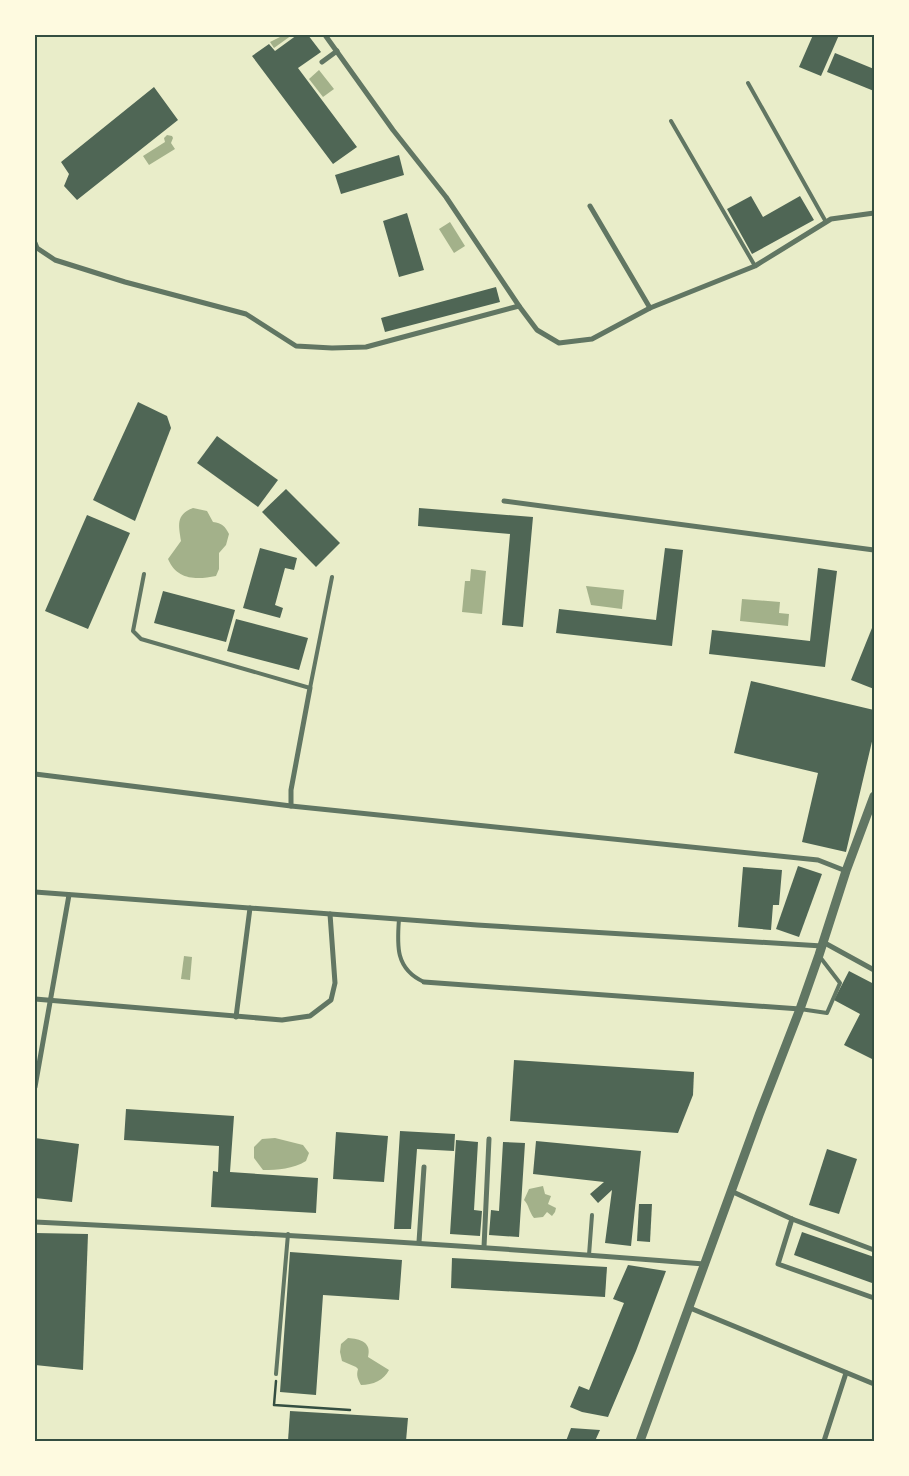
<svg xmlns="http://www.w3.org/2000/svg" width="909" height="1476" font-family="'Libre Baskerville',serif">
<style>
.water{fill:#a3b18a}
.building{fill:#4f6655}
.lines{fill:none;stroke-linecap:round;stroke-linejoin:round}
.path{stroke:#344e41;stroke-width:2.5}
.service{stroke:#617663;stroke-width:4}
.minor{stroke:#617663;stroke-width:5}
.tertiary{stroke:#617663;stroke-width:9}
.neatline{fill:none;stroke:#344e41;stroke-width:2}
</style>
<rect width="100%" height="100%" fill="#e9edc9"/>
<g class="water">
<polygon points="284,35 292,35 274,48 270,42"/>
<polygon points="319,70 334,89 323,97 309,79"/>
<polygon points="167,135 172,136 173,138 171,143 175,149 149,165 143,156 165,142 164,138"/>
<polygon points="450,222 465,246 454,253 439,229"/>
<path d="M193,508L207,511L213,522C222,523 225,526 229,534L226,545L219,553V569L216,576C196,580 177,580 168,559L181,541C179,526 175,515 193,508Z"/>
<polygon points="471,569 486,571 482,614 462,612 465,581 470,581"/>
<polygon points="586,586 624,590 622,609 591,605"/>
<polygon points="742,599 780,602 779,613 789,614 788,626 740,621"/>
<polygon points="184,956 192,957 190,980 181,979"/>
<path d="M275,1138L303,1145L309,1153L306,1161C293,1169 278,1170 263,1170L254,1158V1147L262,1139Z"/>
<path d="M543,1186L545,1194L551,1196L548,1204L556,1208L555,1212L552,1216L547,1212L543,1217L534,1218C529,1212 529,1205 524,1200L529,1189Z"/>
<path d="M348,1338C360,1339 372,1342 368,1357L389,1370C384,1380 373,1385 361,1385C358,1379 356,1376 358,1369L356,1367L342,1361L340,1352L341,1344Z"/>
</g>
<g class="building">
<polygon points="297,35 308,35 321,52 298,68 357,147 333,164 252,56 269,44 275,51"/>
<polygon points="813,35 839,35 821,76 799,67"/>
<polygon points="835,53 874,69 874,91 827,72"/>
<polygon points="154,87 178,120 77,200 64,186 69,174 61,162"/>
<polygon points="399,155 404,175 341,194 335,175"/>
<polygon points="751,196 763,217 800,196 814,220 752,254 727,209"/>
<polygon points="407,213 424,270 399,277 383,221"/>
<polygon points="496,287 500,302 385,332 381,318"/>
<polygon points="138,402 167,416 171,428 135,521 93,500"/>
<polygon points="217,436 278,480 258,507 197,463"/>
<polygon points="286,489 340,543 316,567 262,512"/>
<polygon points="419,508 533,517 523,627 502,625 510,534 418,526"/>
<polygon points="87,515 130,533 88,629 45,611"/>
<polygon points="260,548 297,558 294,570 285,568 275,605 283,608 280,618 243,608"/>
<polygon points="665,548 683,550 672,646 556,633 559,609 656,620"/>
<polygon points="818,568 837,571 825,667 709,654 712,630 810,641"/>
<polygon points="163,591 235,610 226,642 154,623"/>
<polygon points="236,619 308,638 299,670 227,651"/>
<polygon points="874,623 874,689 851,680"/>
<polygon points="751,681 874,710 874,733 846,852 802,842 818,773 734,753"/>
<polygon points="798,866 822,874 799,937 776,929"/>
<polygon points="743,867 782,870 779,905 773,905 771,930 738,927"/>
<polygon points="849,971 874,984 874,1060 844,1045 860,1014 834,1000"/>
<polygon points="514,1060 694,1072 693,1095 678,1133 510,1121"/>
<polygon points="126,1109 234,1116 230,1172 318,1178 316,1213 211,1207 213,1171 218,1172 219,1146 124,1140"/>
<polygon points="400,1131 455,1134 454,1151 417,1149 411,1229 394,1229"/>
<polygon points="336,1132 388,1136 384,1182 333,1179"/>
<polygon points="35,1138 79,1144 72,1202 35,1198"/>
<polygon points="456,1140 478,1142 474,1210 482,1211 480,1236 450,1234"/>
<polygon points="536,1141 641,1151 631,1246 605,1243 612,1190 598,1203 590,1194 604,1182 533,1174"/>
<polygon points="503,1142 525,1143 519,1237 489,1235 491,1210 499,1211"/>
<polygon points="827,1149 857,1159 839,1214 809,1205"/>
<polygon points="639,1204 652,1204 650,1242 637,1241"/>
<polygon points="802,1232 874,1257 874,1278 872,1283 794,1255"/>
<polygon points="35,1233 88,1234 83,1370 35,1365"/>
<polygon points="290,1252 402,1260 399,1300 323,1295 316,1395 280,1392"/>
<polygon points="452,1258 607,1267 605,1297 451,1288"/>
<polygon points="628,1265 666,1271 636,1351 608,1417 582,1412 570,1407 579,1386 589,1390 624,1303 613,1299"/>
<polygon points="290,1411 408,1418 406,1441 288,1441"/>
<polygon points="571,1428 600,1430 595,1441 566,1441"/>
</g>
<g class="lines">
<polyline class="path" points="276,1381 274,1405 350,1410"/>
<g class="service">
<polyline points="748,83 826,222"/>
<polyline points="671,121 755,266"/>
<polyline points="144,574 133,631 141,639 310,688 332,577"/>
<path d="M399,919C397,945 395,969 424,982"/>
<polyline points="800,1009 827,1013 840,983 820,957"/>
<polyline points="589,1255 592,1215"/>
<polyline points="276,1374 288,1234"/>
</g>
<g class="minor">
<polyline points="325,35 393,130 446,197 519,306"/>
<polyline points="322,62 337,51"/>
<polyline points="590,206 650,308"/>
<polyline points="35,243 37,248 55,260 125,282 246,314 296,346 332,348 366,347 519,306 537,330 559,343 592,339 650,308 755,266 831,219 874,213"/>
<polyline points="504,501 874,550"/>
<polyline points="35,774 291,806 818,860 846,871"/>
<polyline points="291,806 291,790 310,688"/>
<polyline points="35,892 477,925 822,946"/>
<polyline points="823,942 874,970"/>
<polyline points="424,982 800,1009"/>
<polyline points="35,999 282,1020 310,1016 331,1000 335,983 330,914"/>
<polyline points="236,1017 250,908"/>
<polyline points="35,1087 69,895"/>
<polyline points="731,1191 792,1219 874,1250"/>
<polyline points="792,1219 778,1264 874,1298"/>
<path d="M35,1222C258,1233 481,1246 704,1264"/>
<polyline points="419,1242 424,1167"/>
<polyline points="484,1247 489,1139"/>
<polyline points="690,1308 874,1384"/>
<polyline points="824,1441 846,1373"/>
</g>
<polyline class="tertiary" points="640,1441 759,1115 800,1009 819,955 846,871 874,796"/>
</g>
<rect width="909" height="1476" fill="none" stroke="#fefae0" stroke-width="72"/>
<rect x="36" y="36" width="837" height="1404" class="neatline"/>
</svg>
